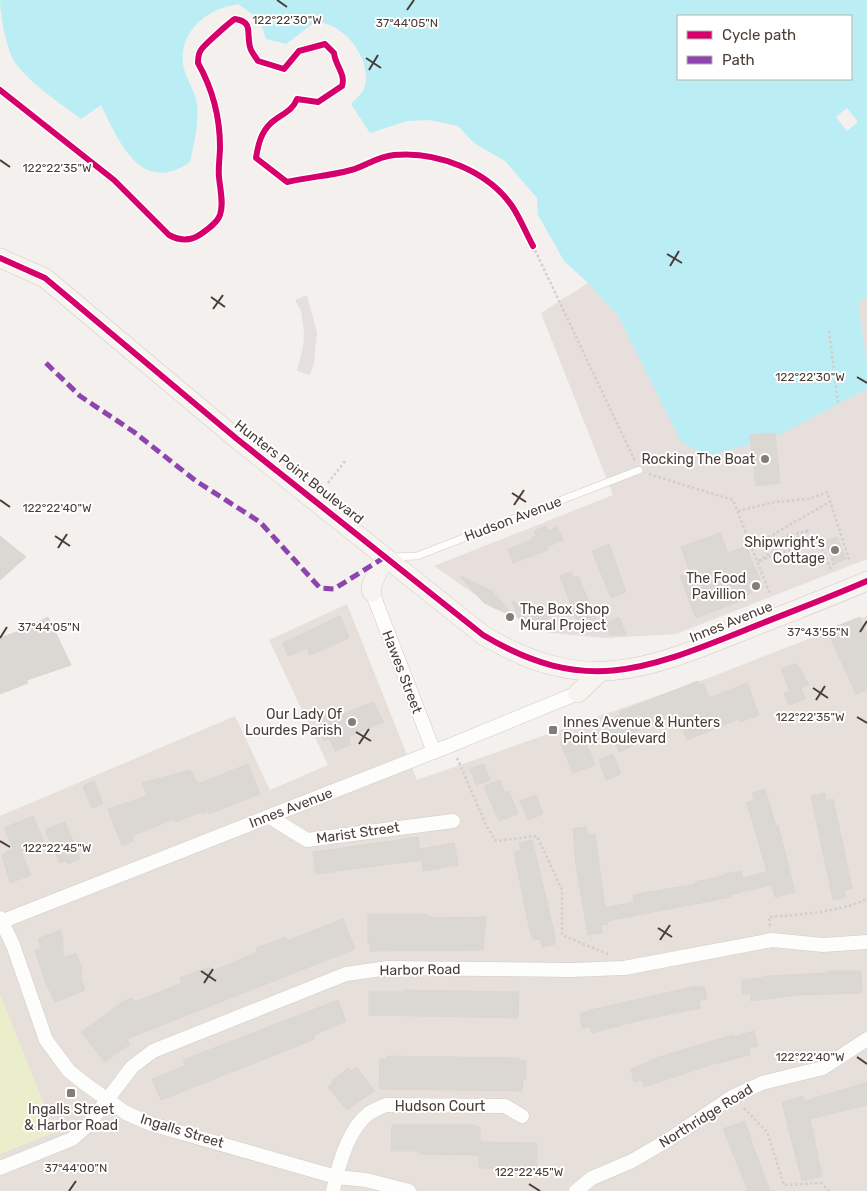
<svg xmlns="http://www.w3.org/2000/svg" width="867" height="1191" font-family="Rubik,sans-serif">
<style>
.residential{fill:#e7e0da}
.industrial{fill:#e6dfdc}
.green{fill:#ebeecb}
.parking{fill:#e5e0de}
.water{fill:#baeef4;fill-rule:evenodd}
.pier{fill:#f3f0ed}
.building{fill:#dbd7d3;stroke:#dbd6d2}
.lines{fill:none;stroke-linecap:round;stroke-linejoin:round}
.lane-casing{stroke:#d0ccc9;stroke-width:8}
.street-casing{stroke:#d0ccc9;stroke-width:15}
.secondary-casing{stroke:#d5ccc4;stroke-width:20}
.path{stroke:#d3cecb;stroke-width:2.5;stroke-dasharray:2.5 2.5;stroke-linecap:butt}
.lane{stroke:#fdfdfc;stroke-width:7}
.street{stroke:#fdfdfc;stroke-width:14}
.secondary{stroke:#f7f3f0;stroke-width:19}
.quiet{stroke:#8e44ad;stroke-width:5;stroke-dasharray:10 5;stroke-linecap:butt}
.cycleway-casing{stroke:#fff;stroke-width:9}
.cycleway{stroke:#d6006c;stroke-width:6}
.ticks{fill:none;stroke:#4b3d37;stroke-width:2}
.poi-dot{fill:#867c77;stroke:#fff;stroke-width:2}
.labels{text-anchor:middle;dominant-baseline:central;stroke-width:4;stroke-linejoin:round;paint-order:stroke}
.poi-label{font-size:14px;fill:#4b3d37;stroke:#fff;text-anchor:end}
.street-label{font-size:14px;fill:#4b3d37;stroke:#fff}
.ticks-label{font-size:12px;text-anchor:middle;fill:#4b3d37;stroke:#fff;stroke-width:4;stroke-linejoin:round;paint-order:stroke}
</style>
<rect width="100%" height="100%" fill="#f3f0ed"/>
<polygon class="residential" points="347,604 417,780 711,677 867,616 867,1191 0,1191 0,816 235,716 270,790 328,765 269,640"/>
<g class="industrial">
<polygon points="588,283 618,316 638,355 837,404 867,389 867,559 676,634 605,638 551,633 490,605 434,566 613,495 541,313"/>
<polygon points="867,297 867,363 857,303"/>
</g>
<polygon class="green" points="0,994 55,1132 0,1154"/>
<polygon class="parking" points="307,295 317,333 314,362 310,375 297,371 303,347 304,333 301,311 295,300"/>
<path class="water" d="M0,0H867V297L858,303L867,363V389L773,438L708,456L681,442L618,316L588,283L564,261L538,215L537,198L505,161L474,143L458,126L429,120L407,121L370,133L351,104C355,99 361,95 364,89C374,60 344,22 315,22L286,44L266,39L260,20L238,4C230,6 220,8 213,12C192,23 178,45 184,69C187,81 196,92 197,105C199,124 194,143 190,162C141,196 119,142 101,105L81,119C59,102 33,86 16,64C7,52 0,15 0,0ZM678,16H851V79H678Z"/>
<polygon class="pier" points="847,108 858,122 847,131 836,117"/>
<g class="building">
<polygon points="775,433 780,483 756,486 750,435"/>
<polygon points="546,526 548,531 557,527 563,540 547,547 548,550 513,563 508,549 531,540 531,538 536,536 534,531"/>
<polygon points="720,533 728,553 746,546 763,588 744,596 745,599 696,618 680,576 690,572 681,547"/>
<polygon points="0,536 26,557 0,580"/>
<polygon points="837,537 846,559 834,564 825,541"/>
<polygon points="609,544 626,592 611,598 592,551"/>
<polygon points="571,572 574,578 578,576 597,621 580,628 560,576"/>
<polygon points="460,576 492,591 516,618 484,603"/>
<polygon points="512,601 549,616 543,629 519,620"/>
<polygon points="340,616 349,638 310,655 307,648 288,656 283,643"/>
<polygon points="48,617 71,665 27,680 28,683 0,694 0,638 27,628"/>
<polygon points="619,617 626,635 610,635 606,623"/>
<polygon points="860,617 867,636 867,690 856,694 827,630"/>
<polygon points="794,664 797,664 809,685 801,688 805,699 789,705 784,694 790,691 781,669"/>
<polygon points="698,681 699,685 703,683 709,698 747,683 759,715 740,722 739,719 687,740 679,720 670,724 668,719 625,735 631,747 619,752 605,721 620,715 619,712"/>
<polygon points="373,702 384,722 348,737 351,745 335,751 330,739 324,741 318,725 323,723 320,713 336,706 340,715"/>
<polygon points="583,734 595,765 573,773 560,742"/>
<polygon points="613,754 621,774 606,780 599,760"/>
<polygon points="248,764 260,794 209,814 209,811 202,814 201,812 175,822 174,819 132,836 134,841 122,846 108,809 147,796 142,783 190,770 198,784"/>
<polygon points="484,764 490,780 476,785 470,769"/>
<polygon points="500,780 505,793 509,791 518,814 499,821 484,786"/>
<polygon points="94,781 103,804 92,808 83,786"/>
<polygon points="765,789 776,826 778,825 795,892 775,897 772,885 745,891 730,895 731,897 607,921 608,924 601,925 602,933 588,935 576,866 573,829 586,827 588,835 595,834 605,908 634,902 633,895 695,884 695,882 724,876 724,874 741,871 742,878 767,872 747,803 754,800 752,793"/>
<polygon points="825,793 826,801 833,799 852,888 844,890 846,897 833,900 811,796"/>
<polygon points="536,795 543,814 528,820 520,801"/>
<polygon points="33,816 44,842 21,851 31,875 10,883 2,855 13,848 4,828"/>
<polygon points="65,822 79,856 79,859 68,864 67,861 60,863 45,830"/>
<polygon points="418,837 421,860 316,874 313,852"/>
<polygon points="532,840 555,936 555,944 542,947 540,939 533,940 529,927 514,852 521,850 519,843"/>
<polygon points="454,843 458,865 423,871 420,849"/>
<polygon points="368,914 425,914 432,918 486,917 483,950 370,951 371,943 368,944"/>
<polygon points="343,919 355,949 127,1039 130,1044 105,1062 81,1032 126,1000 132,998 134,1002 165,990 182,983 180,978 209,967 211,972 257,952 256,948 286,937 287,941"/>
<polygon points="60,930 63,939 63,958 76,953 82,968 81,978 85,990 55,1002 45,981 35,951 41,948 38,939"/>
<polygon points="828,971 861,971 862,993 797,995 751,1001 751,994 742,994 742,980 765,977 765,976 828,973"/>
<polygon points="696,986 696,988 704,986 707,999 699,1001 700,1008 637,1021 592,1033 590,1026 582,1028 580,1014 587,1011"/>
<polygon points="404,990 519,992 518,1018 369,1015 369,992 404,992"/>
<polygon points="338,1000 346,1021 314,1035 315,1039 161,1100 152,1079 185,1066 183,1060"/>
<polygon points="754,1031 758,1046 749,1048 750,1055 710,1065 644,1087 642,1080 634,1082 631,1069 650,1062 649,1060 733,1035 733,1037"/>
<polygon points="387,1056 519,1058 519,1061 526,1061 526,1079 523,1079 522,1091 379,1089 380,1059 387,1059"/>
<polygon points="357,1067 374,1091 347,1110 328,1087 333,1083 332,1081 349,1068 351,1071"/>
<polygon points="867,1082 867,1105 810,1119 822,1176 802,1181 782,1102 803,1096 805,1101"/>
<polygon points="745,1121 755,1151 770,1191 748,1191 723,1129"/>
<polygon points="392,1125 472,1125 480,1127 480,1142 537,1143 537,1169 479,1168 479,1155 420,1154 420,1151 391,1151"/>
</g>
<g class="lines">
<defs>
<polyline id="lane" points="391,557 417,556 639,470"/>
<g id="street">
<polyline points="372,592 434,752"/>
<polyline points="270,817 307,840 453,821"/>
<polyline points="0,918 13,945 46,1040 69,1071 84,1083 126,1113 151,1124 336,1177 366,1180 409,1191"/>
<polyline points="3,921 451,745 578,693"/>
<polyline points="0,1168 72,1139 88,1125 132,1067 153,1051 346,974 388,968 571,970 624,968 772,940 823,945 867,942"/>
<path d="M333,1191C338,1166 348,1130 368,1114C373,1110 380,1108 386,1105L505,1106L522,1116"/>
<polyline points="576,1191 592,1178 632,1161 668,1140 732,1097 762,1083 823,1068 867,1039"/>
</g>
<g id="secondary">
<path d="M0,258L45,278L237,439L483,635C583,695 643,671 743,631C784,614 826,599 867,581"/>
<polyline points="372,592 371,586 385,557"/>
<polyline points="578,693 600,672"/>
</g>
</defs>
<use href="#lane" class="lane-casing"/>
<use href="#street" class="street-casing"/>
<use href="#secondary" class="secondary-casing"/>
<g class="path">
<polyline points="512,206 533,246 635,461"/>
<polyline points="829,331 838,403"/>
<polyline points="649,474 733,500 770,594"/>
<polyline points="328,483 346,460"/>
<polyline points="831,501 753,546 809,530 758,561 819,541 831,570"/>
<polyline points="738,511 775,502 808,499 827,492 850,562"/>
<polyline points="832,558 834,568"/>
<polyline points="457,758 487,827 496,841 537,836 562,890 562,935 608,954"/>
<path d="M770,926L769,917C802,914 836,913 867,899"/>
<polyline points="744,1108 767,1132 784,1185 821,1183 829,1191"/>
</g>
<use href="#lane" class="lane"/>
<use href="#street" class="street"/>
<use href="#secondary" class="secondary"/>
<polyline class="quiet" points="46,363 80,396 134,432 196,481 260,522 320,588 334,589 385,557"/>
<defs>
<g id="cycleway">
<path d="M0,90L114,180L169,235C180,241 191,241 201,234C208,229 217,223 220,215C224,204 220,189 219,177C218,167 220,157 220,147C220,117 212,88 198,63C198,58 198,54 201,50C203,46 231,21 235,19C254,22 246,33 250,47C251,52 255,56 258,61L284,69L299,51L325,44L334,53C335,65 346,74 342,86L318,102L297,99C292,112 281,114 271,123C261,132 258,145 256,158L287,182C308,177 330,176 351,170C366,166 376,157 394,155C436,151 487,170 512,206C520,218 526,233 533,246"/>
<path d="M0,258L45,278L237,439L483,635C583,695 643,671 743,631C784,614 826,599 867,581"/>
</g>
</defs>
<use href="#cycleway" class="cycleway-casing"/>
<use href="#cycleway" class="cycleway"/>
</g>
<path class="ticks" d="M277,0L287,7M407,10L414,0M366,58L381,68M369,70L378,55M0,160L10,167M667,254L682,263M670,266L679,251M211,297L225,307M213,309L223,295M857,377L867,383M512,493L526,502M0,500L10,507M514,505L524,490M55,536L70,546M58,548L67,534M860,632L867,621M0,638L7,627M813,688L828,698M816,700L825,686M857,717L867,723M356,732L371,741M359,744L369,729M0,841L10,847M658,928L672,937M660,940L670,925M201,971L216,981M204,983L213,969M857,1057L867,1064M529,1184L540,1191M69,1191L76,1181"/>
<g class="poi-dot">
<circle cx="765" cy="459" r="5"/>
<circle cx="835" cy="550" r="5"/>
<circle cx="756" cy="586" r="5"/>
<circle cx="510" cy="617" r="5"/>
<circle cx="352" cy="722" r="5"/>
<rect x="548" y="725" width="10" height="10" rx="2.5"/>
<rect x="66" y="1088" width="10" height="10" rx="2.5"/>
</g>
<g class="labels">
<g class="poi-label">
<text x="755" y="459">Rocking The Boat</text>
<text x="825" y="542">Shipwright’s<tspan x="825" dy="16">Cottage</tspan></text>
<text x="746" y="578">The Food<tspan x="746" dy="16">Pavillion</tspan></text>
<text x="520" y="609" text-anchor="start">The Box Shop<tspan x="520" dy="16">Mural Project</tspan></text>
<text x="342" y="714">Our Lady Of<tspan x="342" dy="16">Lourdes Parish</tspan></text>
<text x="563" y="722" text-anchor="start">Innes Avenue &amp; Hunters<tspan x="563" dy="16">Point Boulevard</tspan></text>
<text x="71" y="1109" text-anchor="middle">Ingalls Street<tspan x="71" dy="16">&amp; Harbor Road</tspan></text>
</g>
<g class="street-label">
<text transform="translate(299 472) rotate(38)">Hunters Point Boulevard</text>
<text transform="translate(513 519) rotate(-21)">Hudson Avenue</text>
<text transform="translate(731 622) rotate(-22)">Innes Avenue</text>
<text transform="translate(402 672) rotate(69)">Hawes Street</text>
<text transform="translate(291 808) rotate(-21)">Innes Avenue</text>
<text transform="translate(358 833) rotate(-8)">Marist Street</text>
<text transform="translate(420 970) rotate(-1)">Harbor Road</text>
<text x="440" y="1106">Hudson Court</text>
<text transform="translate(706 1116) rotate(-32)">Northridge Road</text>
<text transform="translate(182 1131) rotate(17)">Ingalls Street</text>
</g>
</g>
<g class="ticks-label">
<text x="287" y="24">122°22'30"W</text>
<text x="407" y="27">37°44'05"N</text>
<text x="57" y="172">122°22'35"W</text>
<text x="810" y="381">122°22'30"W</text>
<text x="57" y="512">122°22'40"W</text>
<text x="49" y="631">37°44'05"N</text>
<text x="818" y="636">37°43'55"N</text>
<text x="810" y="721">122°22'35"W</text>
<text x="57" y="852">122°22'45"W</text>
<text x="810" y="1061">122°22'40"W</text>
<text x="76" y="1172">37°44'00"N</text>
<text x="529" y="1176">122°22'45"W</text>
</g>
<rect x="677" y="15" width="175" height="65" fill="#ffffff" stroke="#b7b1af"/>
<rect x="687" y="31" width="25" height="8" fill="#d6006c" stroke="#b7b1af"/>
<text x="722" y="40" font-size="15" fill="#4b3d37">Cycle path</text>
<rect x="687" y="56" width="25" height="8" fill="#8e44ad" stroke="#b7b1af"/>
<text x="722" y="65" font-size="15" fill="#4b3d37">Path</text>
</svg>
